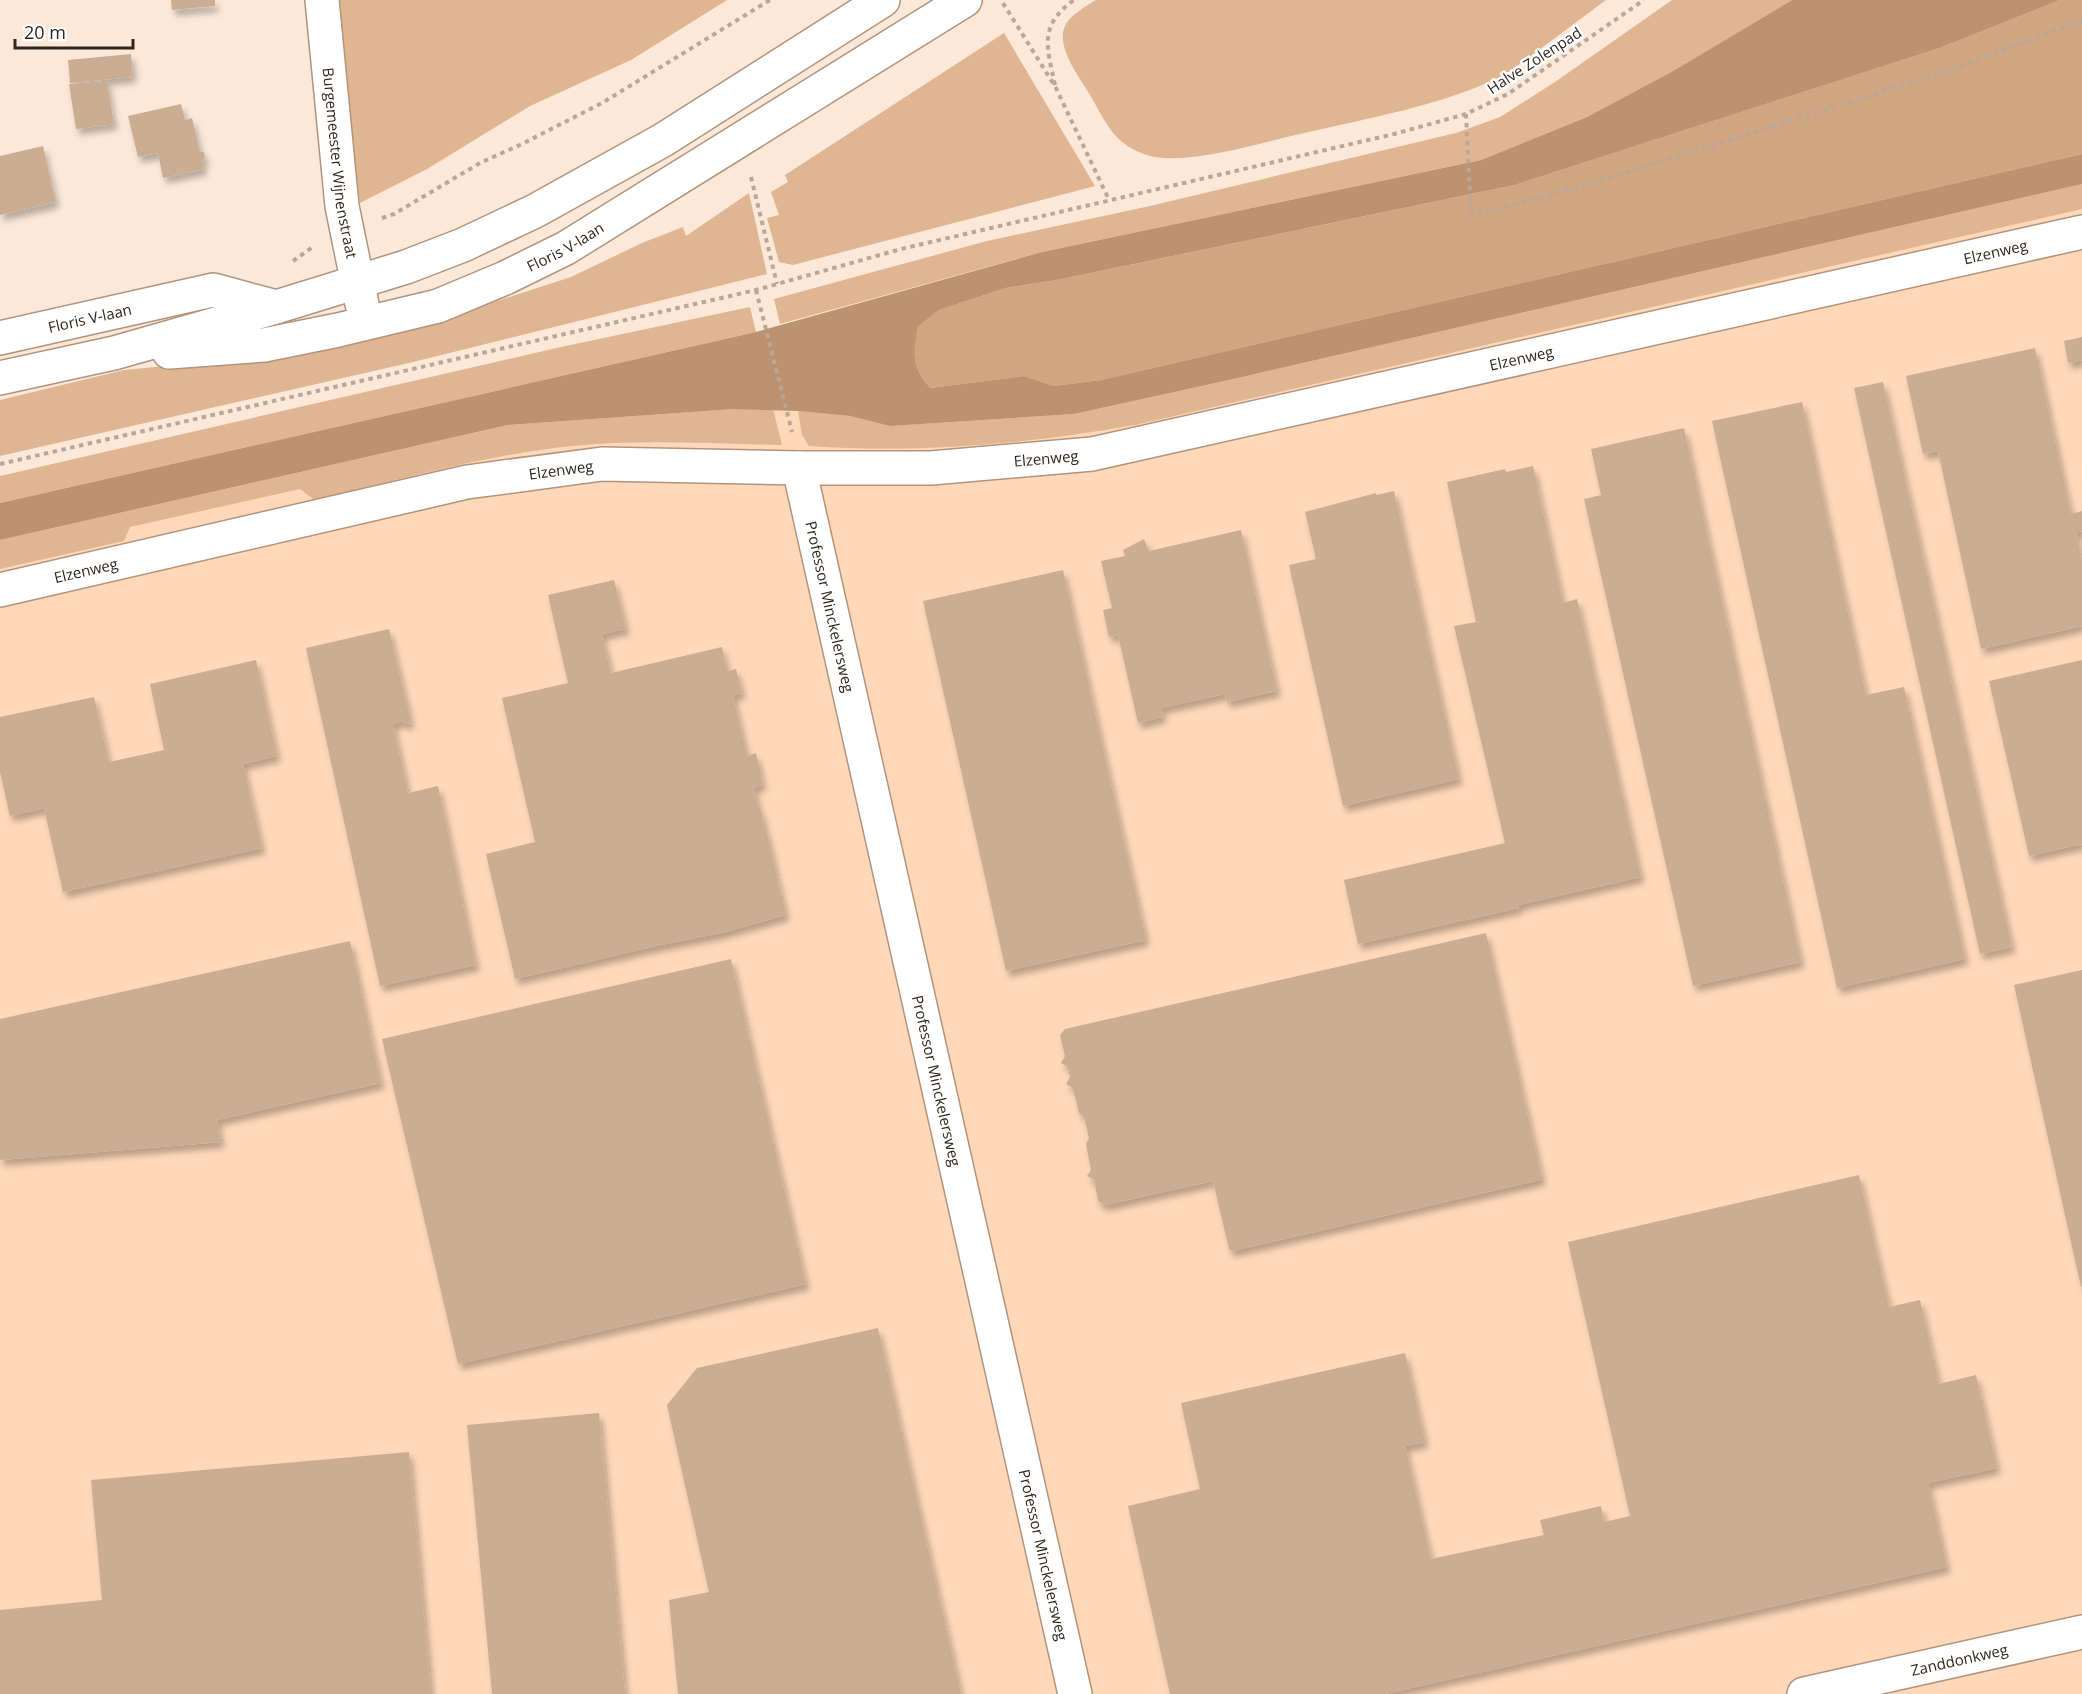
<svg xmlns="http://www.w3.org/2000/svg" width="2082" height="1694" font-family="'Open Sans',sans-serif">
<style>
.built{fill:#fed8b9}
.green{fill:#e0b591}
.forest{fill:#d1a580}
.water{fill:#bd926e}
.building{fill:#cbad94;filter:url(#shadow)}
.lines{fill:none;stroke-linecap:round;stroke-linejoin:round}
.minor-casing{stroke:#b2947c;stroke-width:36}
.path{stroke:#b8a79a;stroke-width:4;stroke-dasharray:4.5 4.5;stroke-linecap:butt}
.minor{stroke:#fff;stroke-width:33}
.labels{text-anchor:middle;dominant-baseline:central;stroke-width:5;stroke-linejoin:round;paint-order:stroke}
.street-label{font-size:15px;fill:#31261c;stroke:#fff}
</style>
<defs>
<filter id="shadow"><feDropShadow dx="3.5" dy="6" stdDeviation="3" flood-color="#0004"/></filter>
</defs>
<rect width="100%" height="100%" fill="#fbe8d9"/>
<polygon class="built" points="2082,113 2082,1694 0,1694 0,542 888,344"/>
<g class="green">
<polygon points="333,0 727,0 631,60 530,106 427,169 360,203"/>
<path d="M1096,0H1606L1505,75C1441,106 1368,118 1300,134C1259,143 1182,168 1144,154C1112,142 1106,122 1090,95C1084,85 1077,75 1071,64C1054,29 1064,19 1096,0Z"/>
<polygon points="1672,0 1792,0 1673,71 1587,117 1481,160 1042,252 780,324 774,299 987,241 1150,206 1456,133 1500,117 1555,82"/>
<polygon points="1004,33 1095,186 793,265 779,262 767,218 779,215 771,192 788,182 785,175"/>
<path d="M2082,184V209L1135,425C1026,444 920,454 809,446L802,435L798,411L850,416L890,426L1074,414L1229,380Z"/>
<polygon points="749,193 767,274 409,363 0,456 0,400 124,370 280,355 442,319 571,277 642,243 683,227 686,236"/>
<polygon points="750,307 756,332 0,503 0,476 561,347"/>
<path d="M734,409H773L782,445C712,444 642,439 572,446C485,455 399,480 314,500L300,489L130,527L124,541L0,569V540L508,425Z"/>
</g>
<path class="forest" d="M2060,0H2082V154L1101,380L1054,386L1024,376L931,388C911,367 913,352 917,326L939,310L1006,288L1057,280L1515,185L1940,48Z"/>
<path class="water" d="M1792,0H2060L1940,48L1515,185L1057,280L1006,288L939,310L918,326C913,352 911,368 931,388L1024,376L1054,386L1101,380L2082,154V184L1229,380L1074,414L890,426L850,416L798,411L734,409L508,425L0,540V503L756,332L1042,252L1481,160L1587,117L1673,71Z"/>
<g class="building">
<polygon points="171,0 215,0 215,6 172,10"/>
<polygon points="131,54 133,77 70,83 68,60"/>
<polygon points="107,81 114,124 76,129 69,84"/>
<polygon points="181,104 185,120 192,118 200,152 204,152 205,159 202,160 204,169 163,178 158,153 138,157 128,116"/>
<polygon points="43,146 56,202 0,215 0,156"/>
<polygon points="2082,337 2082,360 2068,363 2064,341"/>
<polygon points="2035,348 2071,514 2082,511 2082,531 2076,533 2082,560 2082,626 1981,649 1938,451 1923,454 1906,376"/>
<polygon points="1883,382 2012,947 1980,954 1854,388"/>
<polygon points="1802,402 1866,695 1904,687 1965,959 1837,988 1712,421"/>
<polygon points="1684,428 1801,962 1693,986 1584,499 1601,495 1591,449"/>
<polygon points="1533,466 1563,603 1577,599 1641,877 1518,905 1519,908 1358,944 1344,880 1505,843 1454,626 1476,622 1447,482 1505,469 1506,472"/>
<polygon points="1394,491 1459,779 1343,806 1289,565 1316,559 1305,512 1376,493 1376,495"/>
<polygon points="1241,530 1277,691 1227,702 1225,694 1161,708 1163,717 1138,723 1118,635 1109,637 1103,610 1112,608 1101,561 1125,556 1123,550 1144,539 1149,551"/>
<polygon points="1063,570 1146,940 1006,971 923,601"/>
<polygon points="614,580 626,629 602,634 611,673 722,647 727,671 736,669 742,693 733,695 747,756 756,753 763,785 754,787 759,810 761,810 765,829 766,829 786,915 721,933 656,946 515,979 486,854 535,842 502,698 568,683 548,595"/>
<polygon points="389,629 411,723 404,724 403,721 393,724 408,793 438,786 476,965 380,986 306,648"/>
<polygon points="256,660 277,756 243,764 262,848 63,892 44,808 10,816 0,772 0,717 94,697 109,762 164,750 150,684"/>
<polygon points="2082,660 2082,844 2029,856 1989,681"/>
<polygon points="1486,933 1542,1178 1540,1180 1232,1251 1229,1249 1213,1181 1105,1205 1098,1201 1094,1180 1087,1176 1091,1170 1086,1144 1089,1138 1084,1117 1079,1113 1073,1088 1066,1084 1070,1077 1068,1067 1061,1063 1065,1056 1060,1035 1065,1029"/>
<polygon points="350,941 381,1083 217,1120 221,1142 0,1160 0,1019"/>
<polygon points="731,959 806,1284 458,1364 382,1039"/>
<polygon points="2082,970 2082,1286 2081,1287 2014,985"/>
<polygon points="1859,1175 1889,1307 1920,1300 1939,1384 1976,1375 1997,1468 1928,1483 1947,1567 1384,1694 1170,1694 1128,1506 1200,1489 1181,1403 1405,1353 1425,1442 1405,1446 1431,1559 1544,1535 1540,1520 1601,1506 1604,1522 1630,1516 1568,1242"/>
<polygon points="878,1328 961,1694 678,1694 669,1600 709,1592 667,1405 697,1368"/>
<polygon points="599,1413 625,1694 492,1694 467,1425"/>
<polygon points="409,1452 431,1694 0,1694 0,1610 102,1600 91,1480"/>
</g>
<g class="lines">
<defs>
<g id="minor">
<path id="s1" d="M322,0L342,206L362,304"/>
<path id="s2" d="M0,338L213,290L276,307"/>
<path id="s3" d="M169,352L264,345L338,330L438,306L505,278L566,248L965,0"/>
<polyline points="0,378 114,353 276,307 406,267 463,245 535,211 663,140 883,0"/>
<path id="s4" d="M799,468L1075,1694"/>
<path id="s5" d="M0,590L467,482L602,464L799,468H931L1092,454L2082,232"/>
<path id="s6" d="M1804,1694L2082,1632"/>
</g>
</defs>
<use href="#minor" class="minor-casing"/>
<g class="path">
<polyline points="1003,3 1056,88 1109,200"/>
<path d="M1055,85C1047,47 1038,26 1074,0"/>
<polyline points="1466,114 1471,215 1536,199 1683,155 1946,71 2082,21"/>
<polyline points="751,177 777,284"/>
<polyline points="382,218 394,214 480,163 522,144 602,103 770,0"/>
<polyline points="293,261 314,246"/>
<polyline points="756,290 792,432"/>
<polyline points="0,464 756,290 901,249 1394,134 1466,114 1508,94 1644,0"/>
</g>
<use href="#minor" class="minor"/>
</g>
<g class="labels">
<g class="street-label">
<text transform="translate(1534 60) rotate(-33)">Halve Zolenpad</text>
<text stroke="none"><textPath href="#s1" startOffset="164">Burgemeester Wijnenstraat</textPath></text>
<text stroke="none"><textPath href="#s3" startOffset="414">Floris V-laan</textPath></text>
<text stroke="none"><textPath href="#s5" startOffset="2032">Elzenweg</textPath></text>
<text stroke="none"><textPath href="#s2" startOffset="92">Floris V-laan</textPath></text>
<text stroke="none"><textPath href="#s5" startOffset="1546">Elzenweg</textPath></text>
<text stroke="none"><textPath href="#s5" startOffset="1060">Elzenweg</textPath></text>
<text stroke="none"><textPath href="#s5" startOffset="574">Elzenweg</textPath></text>
<text stroke="none"><textPath href="#s5" startOffset="88">Elzenweg</textPath></text>
<text stroke="none"><textPath href="#s4" startOffset="142">Professor Minckelersweg</textPath></text>
<text stroke="none"><textPath href="#s4" startOffset="628">Professor Minckelersweg</textPath></text>
<text stroke="none"><textPath href="#s4" startOffset="1114">Professor Minckelersweg</textPath></text>
<text stroke="none"><textPath href="#s6" startOffset="159">Zanddonkweg</textPath></text>
</g>
</g>
<path d="M15 39v9h118v-9" fill="none" stroke="#31261c" stroke-width="3"/>
<text x="24" y="39" font-size="18" fill="#31261c" stroke="#ffffff" stroke-width="4.5" paint-order="stroke">20 m</text>
</svg>
